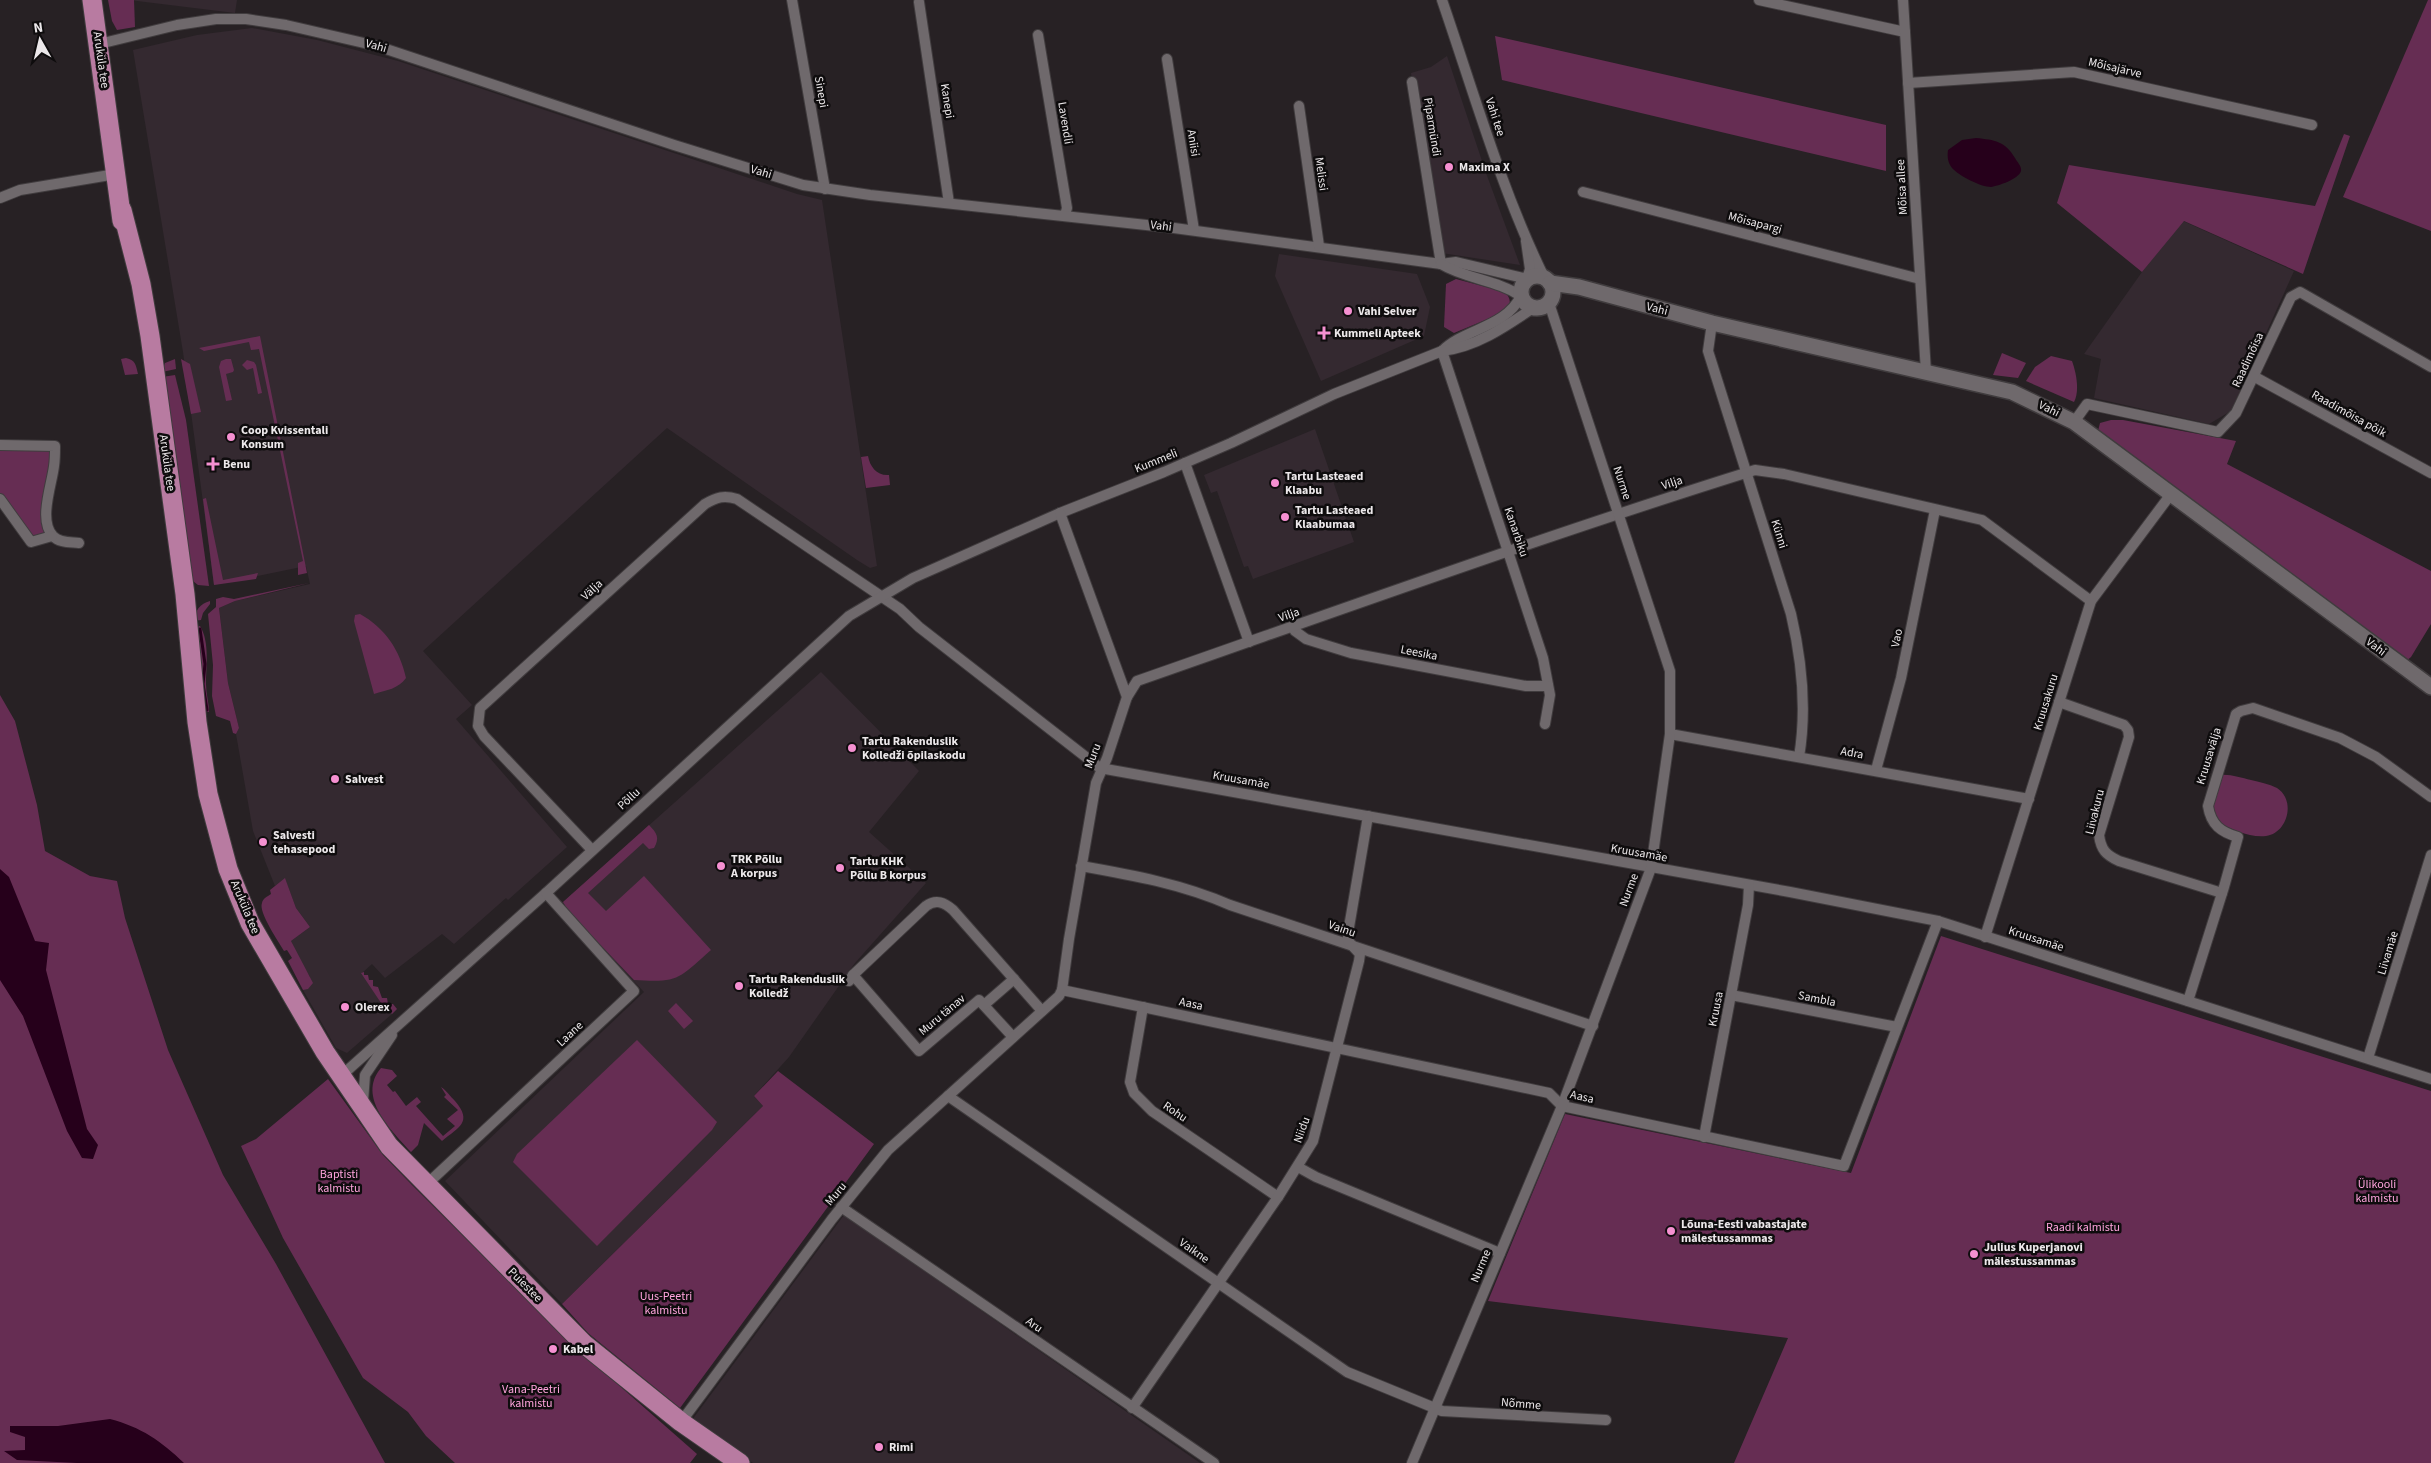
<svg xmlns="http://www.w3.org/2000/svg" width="2431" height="1463" font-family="'Source Sans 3',sans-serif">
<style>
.built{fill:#342930}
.green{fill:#662d53}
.water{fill:#26001b}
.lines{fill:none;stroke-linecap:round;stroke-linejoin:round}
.stream{stroke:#26001b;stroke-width:3}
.street-casing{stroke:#403c3e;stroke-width:12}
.secondary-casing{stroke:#403c3e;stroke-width:18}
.highway-casing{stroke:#403c3e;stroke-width:21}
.street{stroke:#6f696c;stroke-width:10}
.secondary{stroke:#6f696c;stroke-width:15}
.highway{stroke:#b87ba1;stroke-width:19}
.poi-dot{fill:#f590d1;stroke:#0e0c0d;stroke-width:2}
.labels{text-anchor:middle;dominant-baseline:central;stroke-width:5;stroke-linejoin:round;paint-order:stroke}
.street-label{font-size:12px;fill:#ece8ea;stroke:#0e0c0d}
.poi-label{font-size:12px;font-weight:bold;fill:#ece8ea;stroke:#0e0c0d;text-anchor:start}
.park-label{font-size:12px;fill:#ffa4dd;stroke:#0e0c0d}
</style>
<rect width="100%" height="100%" fill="#272124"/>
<g class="built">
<polygon points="129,0 237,0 235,13"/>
<polygon points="252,28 317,40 398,61 797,194 822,200 877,566 870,568 857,560 667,428 423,651 472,705 456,719 567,847 508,900 506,898 454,944 442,934 385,978 372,964 362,973 383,1006 392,1014 347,1053 336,1048 303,990 310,977 299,960 291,941 310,927 296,908 285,879 275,886 253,831 236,734 239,728 228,683 219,608 235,601 310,584 306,566 214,585 183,352 133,50 197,35"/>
<polygon points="1447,56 1486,173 1520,265 1435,252 1411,73 1431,67"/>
<polygon points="2183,221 2294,271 2231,411 2209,424 2094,398 2101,359 2084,354 2142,272"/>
<polygon points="1279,254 1417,274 1430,307 1424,336 1321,381 1275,276"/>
<polygon points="1315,429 1354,542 1253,579 1248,566 1244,567 1217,491 1211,493 1204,475"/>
<polygon points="821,672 919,771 869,832 926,883 855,963 789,1057 754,1096 763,1106 562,1304 445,1181 644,992 569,912 563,902"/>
<polygon points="844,1215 893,1249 1200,1463 753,1463 692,1420"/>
</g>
<g class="green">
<polygon points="108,0 134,0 135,27 117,30 112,21"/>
<polygon points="2428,0 2431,0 2431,231 2343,197"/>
<polygon points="1495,36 1886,125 1886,171 1502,80"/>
<polygon points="2344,134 2350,136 2303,274 2184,221 2142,272 2057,203 2069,165 2315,206"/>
<path d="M1456,279L1505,292C1511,299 1511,303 1507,311L1454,333L1444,327L1446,284Z"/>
<polygon points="260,336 307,573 298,575 298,563 303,561 259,349 251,350 249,342 204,351 199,348"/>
<polygon points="2002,353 2026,363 2018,378 1993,375"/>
<path d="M2051,356L2072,361C2076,372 2080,391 2074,402L2026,381L2035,367Z"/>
<path d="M126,358C136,360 136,366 138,374L125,375L121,359Z"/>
<polygon points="175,359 176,369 162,372 165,363"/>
<polygon points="181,359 190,364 201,412 191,414"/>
<polygon points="226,359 231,359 234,370 233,372 226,374 232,400 226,401 219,367 221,361"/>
<polygon points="247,360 254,362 256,365 262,393 258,394 253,368 247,370 242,365"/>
<polygon points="175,375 186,420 209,586 198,585 189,578 162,377"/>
<polygon points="2111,420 2123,420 2236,441 2227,464 2431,571 2431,624 2411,657 2405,662 2105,438 2098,431 2100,423"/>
<polygon points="0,450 49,451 51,471 49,535 35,542 0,494"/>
<path d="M868,456C870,467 877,476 889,475L890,485L866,488L861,457Z"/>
<polygon points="206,498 223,580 258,573 256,579 214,585 203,499"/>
<polygon points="309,583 235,601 219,608 228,683 239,728 236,734 233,733 230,721 216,716 212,696 213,665 208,614 216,607 216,599 223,597 234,599"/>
<path d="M210,601V604L203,613L201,620L194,621C195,610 200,604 210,601Z"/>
<path d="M360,614C385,628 400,650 406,678C398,689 387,690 374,694L354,621L355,615Z"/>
<path d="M200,626C210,642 206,667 206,684C206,694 209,703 209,712L205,711L196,627Z"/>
<polygon points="0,695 15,721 37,805 45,851 90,876 117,881 125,918 168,1050 223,1175 276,1264 385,1463 0,1463"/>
<path d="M2220,775C2231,774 2241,778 2251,780C2259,782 2269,784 2277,788C2296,800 2288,833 2266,836C2250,838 2231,829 2218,822L2213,809Z"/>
<path d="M649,825C657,833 660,838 654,848L649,849L643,843L588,893L606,911L644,876L711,950C678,979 679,983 634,980L569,912L563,902Z"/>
<path d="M285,878L296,908L310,927L291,941L313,983L308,989L303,990L288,961L292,958L287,950L284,951C279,942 258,912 262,903C263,898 267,897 271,894L270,890Z"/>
<polygon points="1941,936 2431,1091 2431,1463 1734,1463 1788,1338 1488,1301 1565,1114 1851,1173"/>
<polygon points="364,972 364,975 368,975 369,980 373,980 373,986 378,987 382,998 387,998 388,1004 393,1004 397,1009 392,1014 383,1006 361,973"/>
<polygon points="676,1003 693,1021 684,1029 668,1011"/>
<polygon points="637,1040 717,1122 712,1130 597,1246 513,1162 517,1154"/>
<path d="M381,1068L392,1070L397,1076L387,1085L393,1092L395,1091L406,1106L417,1097L421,1102L416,1106L443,1136L455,1126L447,1119L458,1110L444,1097L446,1095L441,1087C446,1090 450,1096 455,1101C473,1122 459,1127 442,1141L424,1123L418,1145L411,1152C392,1131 356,1097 381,1068Z"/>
<polygon points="778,1071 874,1144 680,1408 588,1333 562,1304 763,1106 754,1096"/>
<polygon points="328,1079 383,1155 412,1185 572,1344 697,1454 690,1463 455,1463 426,1436 408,1412 363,1378 283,1238 241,1146 256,1139"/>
</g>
<g class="water">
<path d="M1976,138C1995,140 2005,141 2015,158C2017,162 2022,166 2021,171C2019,179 1998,186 1991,187C1981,187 1959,176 1952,168C1948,163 1947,157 1948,150L1962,140Z"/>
<polygon points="0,869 9,877 35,941 49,943 46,970 87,1129 98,1145 93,1159 82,1158 67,1131 23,1016 0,980"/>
<path d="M110,1419C141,1427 161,1441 184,1463H77L17,1460L4,1451L25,1450V1437L10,1432V1426H58Z"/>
</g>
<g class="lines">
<polyline class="stream" points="200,629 205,664 203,684 207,710"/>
<defs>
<g id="street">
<polyline points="792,0 825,189"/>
<path d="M1442,0C1474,93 1501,189 1544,277"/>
<polyline points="1759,0 1905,32"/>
<polyline points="1903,0 1926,372"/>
<polyline points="919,2 949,203"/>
<polyline points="1038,35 1067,208 1065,215"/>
<polyline points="99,44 177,25 216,19 246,19 286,25 377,46 674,145 803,185 870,195 1174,228 1441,264 1456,262 1527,279 1530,269 1526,241"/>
<polyline points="1167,59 1194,230"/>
<polyline points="1412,82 1441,264"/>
<polyline points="1908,83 2074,72 2312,125"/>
<polyline points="1299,106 1319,246"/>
<polyline points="1583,192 1920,279"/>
<polyline points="0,198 20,190 116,174"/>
<path d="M1441,264C1466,279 1497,280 1521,296C1505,328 1465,328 1442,351"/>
<path d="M1712,323L1708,351L1791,614C1802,661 1807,709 1799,757"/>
<polyline points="1442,351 1543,658 1550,695 1545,724"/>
<polyline points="2255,377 2431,473"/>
<polyline points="2074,422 2087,404 2218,432 2236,413 2291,297 2300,292 2431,367"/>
<path d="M0,445L55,446C55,453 55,460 54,466C52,484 38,521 53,536C59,543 71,542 79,543"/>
<polyline points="1185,463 1249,642"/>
<polyline points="0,499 31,542 52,536"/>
<polyline points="1293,627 1295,631 1306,639 1351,653 1526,686 1548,686"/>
<path d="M1127,697L1137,681C1343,609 1547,535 1755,470L1784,474L1982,520L2091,601"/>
<path d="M2059,702L2124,725L2128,730L2129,737L2099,835C2101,850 2106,855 2119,861L2222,893"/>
<polyline points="1670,734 2029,799"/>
<polyline points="1876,770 1901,678 1935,510"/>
<path d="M592,850L484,736L478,726L480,708L705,504C717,497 724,495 737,499L900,609L919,627L1100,768L1790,892L1938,921L2431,1079"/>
<path d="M1081,866C1132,875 1182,884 1230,905L1593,1026"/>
<polyline points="1985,937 2091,601 2171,494"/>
<path d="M853,975L926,906C936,899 944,902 953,910L1042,1011"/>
<polyline points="849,981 853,975 919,1051 979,1000 1013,1037"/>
<polyline points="1062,990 1549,1093 1562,1106 1844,1166 1938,921"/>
<polyline points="1731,995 1897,1027"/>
<path d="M2188,1001L2224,887L2238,837C2221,832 2211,825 2208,806L2236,714L2241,711L2253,708L2340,738L2376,757L2431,797"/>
<polyline points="984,1005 1014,979"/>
<polyline points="1143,1007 1130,1082 1134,1093 1152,1111 1278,1197"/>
<polyline points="2368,1058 2431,855"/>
<path d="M341,1076L546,893L849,616L913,578L1060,513L1164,472L1231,443L1334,394L1442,351C1476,347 1505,327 1533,308"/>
<polyline points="948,1096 1347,1372 1442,1411 1606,1420"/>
<polyline points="363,1102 365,1075 392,1035"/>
<polyline points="1704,1137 1748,905 1749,885"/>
<polyline points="1298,1167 1316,1177 1500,1253"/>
<polyline points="426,1185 634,991 546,893"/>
<polyline points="841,1207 1214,1463"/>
<polyline points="1132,1408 1278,1197 1313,1141 1359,961 1360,954 1348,941 1348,933 1368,816"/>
<polyline points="681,1422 832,1219 888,1150 1059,996 1062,990 1069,939 1096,783 1107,758 1127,697 1060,513"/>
<polyline points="1412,1463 1562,1106 1651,868 1670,734 1670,671 1549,303"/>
</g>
<g id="secondary">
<circle cx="1537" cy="292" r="16"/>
<polyline points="1550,283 1579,287 1712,323 2012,392 2074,422 2431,687"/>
</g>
<g id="highway">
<polyline points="92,0 122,221"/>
<polyline points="122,210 141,284 150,336 185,594 197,722 208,794 228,869 250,923 325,1052 389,1146 584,1344 681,1422 740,1463"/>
</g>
</defs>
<use href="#street" class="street-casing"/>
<use href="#secondary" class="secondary-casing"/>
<use href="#highway" class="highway-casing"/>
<use href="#street" class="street"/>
<use href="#secondary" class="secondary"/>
<use href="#highway" class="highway"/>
</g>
<g class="poi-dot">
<circle cx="1449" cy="167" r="5"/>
<circle cx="1348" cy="311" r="5"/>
<path d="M1321.5 325.5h5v5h5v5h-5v5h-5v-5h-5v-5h5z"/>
<circle cx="231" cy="437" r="5"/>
<path d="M210.5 456.5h5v5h5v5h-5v5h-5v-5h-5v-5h5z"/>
<circle cx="1275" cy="483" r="5"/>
<circle cx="1285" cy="517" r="5"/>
<circle cx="852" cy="748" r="5"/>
<circle cx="335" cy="779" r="5"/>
<circle cx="263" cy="842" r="5"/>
<circle cx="721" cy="866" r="5"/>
<circle cx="840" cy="868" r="5"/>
<circle cx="739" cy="986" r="5"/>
<circle cx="345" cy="1007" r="5"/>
<circle cx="1671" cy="1231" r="5"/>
<circle cx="1974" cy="1254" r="5"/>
<circle cx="553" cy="1349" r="5"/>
<circle cx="879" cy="1447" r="5"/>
</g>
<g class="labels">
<g class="street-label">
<text transform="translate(376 46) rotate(16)">Vahi</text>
<text transform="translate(101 60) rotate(82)">Aruküla tee</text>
<text transform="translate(2115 68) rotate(13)">Mõisajärve</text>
<text transform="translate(821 92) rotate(80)">Sinepi</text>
<text transform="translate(947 101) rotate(81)">Kanepi</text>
<text transform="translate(1495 117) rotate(72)">Vahi tee</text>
<text transform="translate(1065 123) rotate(81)">Lavendli</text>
<text transform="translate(1432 127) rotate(81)">Piparmündi</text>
<text transform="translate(1193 143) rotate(81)">Aniisi</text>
<text transform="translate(761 172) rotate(17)">Vahi</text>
<text transform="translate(1321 174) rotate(82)">Melissi</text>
<text transform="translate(1902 187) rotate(-93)">Mõisa allee</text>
<text transform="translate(1755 223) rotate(15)">Mõisapargi</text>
<text transform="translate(1161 226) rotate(7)">Vahi</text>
<text transform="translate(1657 309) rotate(14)">Vahi</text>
<text transform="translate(2248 360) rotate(-65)">Raadimõisa</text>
<text transform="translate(2049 409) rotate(26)">Vahi</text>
<text transform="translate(2349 414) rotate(29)">Raadimõisa põik</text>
<text transform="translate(1156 461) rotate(-22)">Kummeli</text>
<text transform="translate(167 463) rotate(82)">Aruküla tee</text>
<text transform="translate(1622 483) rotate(72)">Nurme</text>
<text transform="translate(1672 483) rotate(-18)">Vilja</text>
<text transform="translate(1516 532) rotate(71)">Kanarbiku</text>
<text transform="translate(1779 534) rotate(73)">Künni</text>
<text transform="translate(592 590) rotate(-42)">Välja</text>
<text transform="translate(1289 615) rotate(-19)">Vilja</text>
<text transform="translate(1897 638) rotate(-79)">Vao</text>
<text transform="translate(2376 647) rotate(37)">Vahi</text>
<text transform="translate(1419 653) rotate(11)">Leesika</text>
<text transform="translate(2046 702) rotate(-73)">Kruusakuru</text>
<text transform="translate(1852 753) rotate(10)">Adra</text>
<text transform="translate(1093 756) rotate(-69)">Muru</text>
<text transform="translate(2209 756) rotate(-73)">Kruusavälja</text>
<text transform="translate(1241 780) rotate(10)">Kruusamäe</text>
<text transform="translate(629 799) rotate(-43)">Põllu</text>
<text transform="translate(2095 812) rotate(-76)">Liivakuru</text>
<text transform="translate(1639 853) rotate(10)">Kruusamäe</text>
<text transform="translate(1629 890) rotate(-70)">Nurme</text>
<text transform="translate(245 907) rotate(67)">Aruküla tee</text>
<text transform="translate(1342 929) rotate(19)">Vainu</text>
<text transform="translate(2036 939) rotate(18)">Kruusamäe</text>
<text transform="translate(2388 953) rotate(-73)">Liivamäe</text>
<text transform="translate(1817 999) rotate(11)">Sambla</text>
<text transform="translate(1191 1004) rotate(12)">Aasa</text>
<text transform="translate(1716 1009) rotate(-79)">Kruusa</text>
<text transform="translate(942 1015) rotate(-40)">Muru tänav</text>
<text transform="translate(570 1034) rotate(-43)">Laane</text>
<text transform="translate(1582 1097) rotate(13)">Aasa</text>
<text transform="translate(1175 1112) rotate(34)">Rohu</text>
<text transform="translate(1302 1130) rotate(-70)">Niidu</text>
<text transform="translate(836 1194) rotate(-50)">Muru</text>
<text transform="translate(1194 1251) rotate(35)">Vaikne</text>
<text transform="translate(1481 1266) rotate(-67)">Nurme</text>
<text transform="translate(525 1285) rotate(45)">Puiestee</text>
<text transform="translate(1034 1325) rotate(35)">Aru</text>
<text transform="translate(1521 1404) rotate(5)">Nõmme</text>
</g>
<g class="poi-label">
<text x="1459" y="167">Maxima X</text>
<text x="1358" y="311">Vahi Selver</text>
<text x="1334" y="333">Kummeli Apteek</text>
<text x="241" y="430">Coop Kvissentali<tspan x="241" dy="14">Konsum</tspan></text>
<text x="223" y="464">Benu</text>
<text x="1285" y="476">Tartu Lasteaed<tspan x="1285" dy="14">Klaabu</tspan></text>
<text x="1295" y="510">Tartu Lasteaed<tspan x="1295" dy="14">Klaabumaa</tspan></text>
<text x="862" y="741">Tartu Rakenduslik<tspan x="862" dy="14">Kolledži õpilaskodu</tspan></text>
<text x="345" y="779">Salvest</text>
<text x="273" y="835">Salvesti<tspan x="273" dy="14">tehasepood</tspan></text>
<text x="731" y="859">TRK Põllu<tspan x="731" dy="14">A korpus</tspan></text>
<text x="850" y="861">Tartu KHK<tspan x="850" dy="14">Põllu B korpus</tspan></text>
<text x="749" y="979">Tartu Rakenduslik<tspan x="749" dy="14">Kolledž</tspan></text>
<text x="355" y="1007">Olerex</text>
<text x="1681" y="1224">Lõuna-Eesti vabastajate<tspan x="1681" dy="14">mälestussammas</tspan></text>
<text x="1984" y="1247">Julius Kuperjanovi<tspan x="1984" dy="14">mälestussammas</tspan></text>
<text x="563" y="1349">Kabel</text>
<text x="889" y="1447">Rimi</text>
</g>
<g class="park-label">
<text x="339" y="1174">Baptisti<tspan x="339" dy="14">kalmistu</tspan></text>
<text x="2377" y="1184">Ülikooli<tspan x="2377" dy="14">kalmistu</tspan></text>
<text x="2083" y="1227">Raadi kalmistu</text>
<text x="666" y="1296">Uus-Peetri<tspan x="666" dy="14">kalmistu</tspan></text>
<text x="531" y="1389">Vana-Peetri<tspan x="531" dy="14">kalmistu</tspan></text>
</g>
</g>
<g transform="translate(40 40) rotate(352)" stroke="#0e0c0d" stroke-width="4" paint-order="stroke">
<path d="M0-4L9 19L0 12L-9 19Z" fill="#ece8ea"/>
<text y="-8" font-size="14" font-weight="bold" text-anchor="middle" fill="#ece8ea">N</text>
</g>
</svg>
